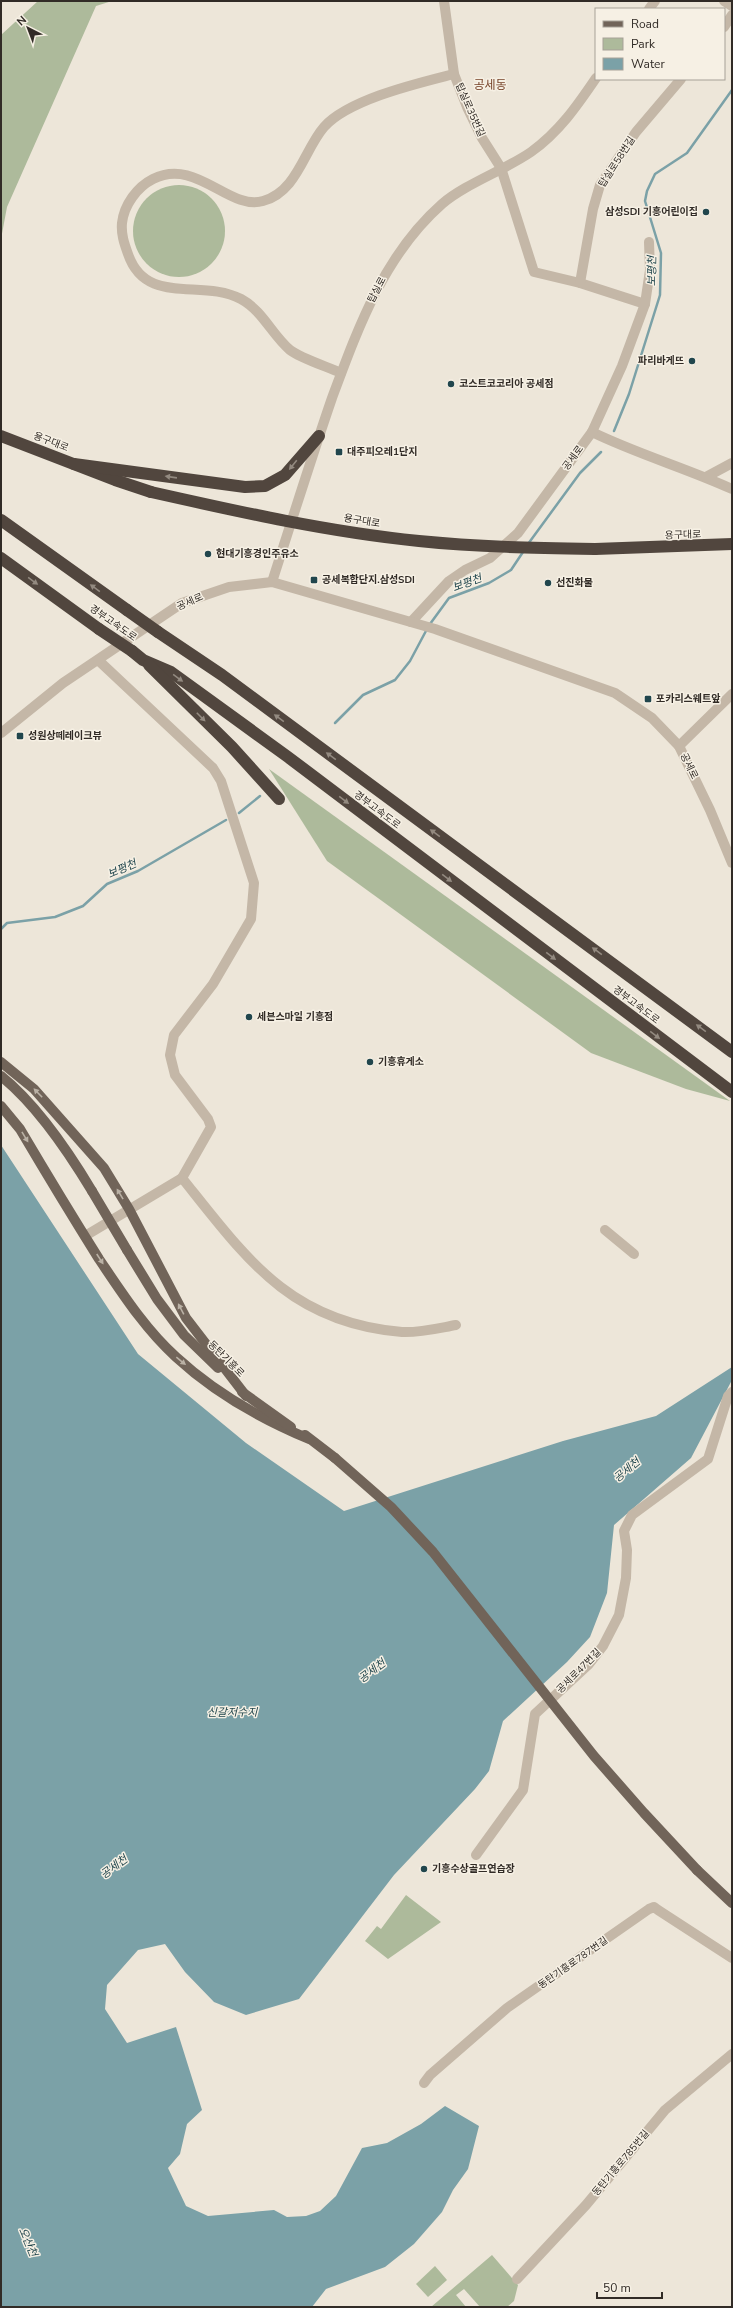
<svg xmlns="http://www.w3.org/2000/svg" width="733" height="2308" font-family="'Nunito Sans','Noto Sans KR',sans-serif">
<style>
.green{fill:#adba9b}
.water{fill:#7ba1a7}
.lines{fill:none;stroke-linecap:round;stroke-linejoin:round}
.stream{stroke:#7ba1a7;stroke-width:2.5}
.minor{stroke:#c4b7a7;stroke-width:10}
.major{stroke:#716459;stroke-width:10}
.highway{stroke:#51463e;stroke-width:12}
.major-bridge{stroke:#716459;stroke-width:10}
.highway-bridge{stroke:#51463e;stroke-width:12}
.oneway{fill:#938a80}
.oneway2{fill:#bab1a5}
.poi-dot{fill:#21464d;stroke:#f6f0e4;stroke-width:1.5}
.labels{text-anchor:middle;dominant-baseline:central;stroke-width:3;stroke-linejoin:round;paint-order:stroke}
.street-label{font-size:10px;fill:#312b26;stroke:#f6f0e4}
.poi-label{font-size:10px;font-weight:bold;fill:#312b26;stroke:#f6f0e4;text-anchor:start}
.water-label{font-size:11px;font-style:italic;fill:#21464d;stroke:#f6f0e4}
.quarter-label{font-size:12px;fill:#774329;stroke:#f6f0e4}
</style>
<rect width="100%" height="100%" fill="#ede6d9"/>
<g class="green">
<polygon points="38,1 112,1 96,6 7,207 1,239 1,35"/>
<circle cx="179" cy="231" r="46"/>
<polygon points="269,769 730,1101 686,1089 591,1053 327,861"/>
<polygon points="406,1895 441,1922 388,1959 365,1941 377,1926 381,1929"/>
<polygon points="492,2255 518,2285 514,2301 507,2307 480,2307 464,2289 456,2295 466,2307 431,2307"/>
<polygon points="435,2266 447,2280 428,2297 416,2284"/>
</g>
<polygon class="water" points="1,1145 138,1354 246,1443 344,1511 563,1441 656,1416 732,1367 732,1380 691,1458 614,1525 607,1593 590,1637 567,1662 503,1721 489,1771 475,1789 394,1875 299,1999 246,2015 214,2002 185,1972 165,1944 138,1950 107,1985 105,2009 127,2043 176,2027 202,2110 187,2124 180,2154 168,2168 186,2206 208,2216 274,2210 287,2217 306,2216 320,2211 336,2196 362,2148 387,2143 421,2124 445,2106 479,2126 468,2169 453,2190 442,2212 414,2244 385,2267 326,2289 312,2307 1,2307"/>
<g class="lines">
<g class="stream">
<polyline points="614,431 629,394 660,295 661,253 645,201 647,191 655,174 687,153 732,90"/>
<polyline points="528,544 580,473 601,452"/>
<polyline points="430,624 449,598 489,583 511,570 523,552"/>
<polyline points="335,723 363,695 395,680 410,661 427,629"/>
<polyline points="239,813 260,796"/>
<polyline points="1,929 7,923 55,917 83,906 107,884 138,871 226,820"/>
</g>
<g class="minor">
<polyline points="444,1 454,74 467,107 482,138 501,168 534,272 580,283 645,304"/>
<polyline points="724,1 732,6"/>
<polyline points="649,9 655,1"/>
<polyline points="724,27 732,15"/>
<polyline points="580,283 593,209 600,185 636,132 681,79"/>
<path d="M341,373C328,367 300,358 290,350C272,335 263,311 241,299C202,278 146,307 128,254C124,243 121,234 122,223C124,205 137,187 153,179C196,157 229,211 263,201C297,192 304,150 324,127C349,99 419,83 454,74"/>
<path d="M592,432C637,454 686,468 732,489"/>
<polyline points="706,477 732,463"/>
<path d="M272,582C292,520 311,459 332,398C358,328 384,255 442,204C465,184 505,170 531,152C559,132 577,106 596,78"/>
<polyline points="411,622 449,581 465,570 490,558 518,533 592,432 622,366 645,304 650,270 649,242"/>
<path d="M98,660L213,768L221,781L254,883L251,919L213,984L174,1035L170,1055L175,1075L208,1119L211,1127L182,1178C246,1258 290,1323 402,1332C419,1333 439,1328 456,1325"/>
<polyline points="1,733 63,683 182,603 229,587 272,582 435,629 615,693 652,718 679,746 710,810 732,863"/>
<polyline points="679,746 732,694"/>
<polyline points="605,1230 634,1254"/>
<polyline points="85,1236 182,1178"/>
<polyline points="476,1855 523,1790 535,1714 589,1664 603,1646 619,1615 626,1578 627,1550 624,1531 632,1515 708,1459 728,1396 732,1392"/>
<polyline points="424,2083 430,2075 507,2008 649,1909 654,1907 658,1910 732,1958"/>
<polyline points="517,2279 586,2205 665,2110 732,2054"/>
</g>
<g class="major">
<polyline points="1,1062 34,1089 104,1168 129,1209 186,1318 246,1396"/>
<path d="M1,1076C37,1105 68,1151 92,1191"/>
<path d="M1,1106L20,1129C46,1173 72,1216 99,1259C122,1293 145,1329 176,1357C214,1392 261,1419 309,1439"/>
<polyline points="127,1250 157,1299 184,1335 218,1368"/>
<polyline points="242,1392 291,1427"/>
<polyline points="305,1435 335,1458"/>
<polyline points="697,1870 732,1903"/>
</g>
<g class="highway">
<polyline points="1,436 115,480 151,492"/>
<polyline points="74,464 245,487 265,486 285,475 319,436"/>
<polyline points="1,520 127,610"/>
<polyline points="595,549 732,544"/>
<polyline points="1,558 99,629"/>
<polyline points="158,632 222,675 732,1052"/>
<polyline points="132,651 143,660 171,672 288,757 732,1092"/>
<polyline points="149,665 232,747 279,799"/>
</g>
<g class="major-bridge">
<polyline points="92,1191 127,1250"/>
<polyline points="335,1458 391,1507 433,1552 594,1756 644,1813 697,1870"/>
</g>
<g class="highway-bridge">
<path d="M151,492C240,512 329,532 419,541C478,547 536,548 595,549"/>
<polyline points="127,610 158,632"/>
<polyline points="99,629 132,651"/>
</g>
</g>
<defs><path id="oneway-solid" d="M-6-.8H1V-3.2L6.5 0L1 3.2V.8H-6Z"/></defs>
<g class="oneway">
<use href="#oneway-solid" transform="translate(293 465) rotate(129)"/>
<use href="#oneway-solid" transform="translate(171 477) rotate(-172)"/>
<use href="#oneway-solid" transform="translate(33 581) rotate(36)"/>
<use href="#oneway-solid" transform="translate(95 588) rotate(-144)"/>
<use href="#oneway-solid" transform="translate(178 678) rotate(36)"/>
<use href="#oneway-solid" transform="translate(201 717) rotate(45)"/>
<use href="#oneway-solid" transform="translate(279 718) rotate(-144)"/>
<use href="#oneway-solid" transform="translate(331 756) rotate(-144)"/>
<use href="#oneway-solid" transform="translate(344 800) rotate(37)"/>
<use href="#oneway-solid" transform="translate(435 833) rotate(-144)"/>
<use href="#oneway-solid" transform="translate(447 878) rotate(37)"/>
<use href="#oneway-solid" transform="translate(597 951) rotate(-144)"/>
<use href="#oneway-solid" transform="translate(551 956) rotate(37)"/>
<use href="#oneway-solid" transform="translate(701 1028) rotate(-144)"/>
<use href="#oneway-solid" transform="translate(655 1035) rotate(37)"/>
</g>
<g class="oneway2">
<use href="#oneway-solid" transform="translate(38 1093) rotate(-134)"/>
<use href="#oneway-solid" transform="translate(25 1137) rotate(59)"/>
<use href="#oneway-solid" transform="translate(120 1194) rotate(-121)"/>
<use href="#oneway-solid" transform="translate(100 1259) rotate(57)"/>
<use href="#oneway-solid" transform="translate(181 1309) rotate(-118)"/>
<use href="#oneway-solid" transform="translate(181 1361) rotate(39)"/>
</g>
<g class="poi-dot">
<circle cx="706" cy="212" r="4"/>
<circle cx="692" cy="361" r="4"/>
<circle cx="451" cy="384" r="4"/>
<rect x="335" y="448" width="8" height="8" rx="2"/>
<circle cx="208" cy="554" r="4"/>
<rect x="310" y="576" width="8" height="8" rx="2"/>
<circle cx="548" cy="583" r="4"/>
<rect x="644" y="695" width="8" height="8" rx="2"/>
<rect x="16" y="732" width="8" height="8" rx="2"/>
<circle cx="249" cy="1017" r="4"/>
<circle cx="370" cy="1062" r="4"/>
<circle cx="424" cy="1869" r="4"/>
</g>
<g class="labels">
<g class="street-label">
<text transform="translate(470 110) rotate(66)">탑실로35번길</text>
<text transform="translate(617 162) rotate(-57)">탑실로58번길</text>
<text transform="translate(377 290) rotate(-62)">탑실로</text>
<text transform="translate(51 442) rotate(21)">용구대로</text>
<text transform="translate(573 458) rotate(-54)">공세로</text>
<text transform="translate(362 521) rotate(9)">용구대로</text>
<text transform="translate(683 535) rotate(-2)">용구대로</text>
<text transform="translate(190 602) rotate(-24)">공세로</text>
<text transform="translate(113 623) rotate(35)">경부고속도로</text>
<text transform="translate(689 766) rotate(64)">공세로</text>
<text transform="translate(377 810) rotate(37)">경부고속도로</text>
<text transform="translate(636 1005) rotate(37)">경부고속도로</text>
<text transform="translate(226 1359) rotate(45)">동탄기흥로</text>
<text transform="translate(579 1671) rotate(-45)">공세로47번길</text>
<text transform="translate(573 1963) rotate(-35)">동탄기흥로787번길</text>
<text transform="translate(621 2163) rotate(-50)">동탄기흥로785번길</text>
</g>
<g class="poi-label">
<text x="698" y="212" text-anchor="end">삼성SDI 기흥어린이집</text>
<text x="684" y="361" text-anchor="end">파리바게뜨</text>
<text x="459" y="384">코스트코코리아 공세점</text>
<text x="347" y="452">대주피오레1단지</text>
<text x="216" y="554">현대기흥경인주유소</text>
<text x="322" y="580">공세복합단지.삼성SDI</text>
<text x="556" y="583">선진화물</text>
<text x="656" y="699">포카리스웨트앞</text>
<text x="28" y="736">성원상떼레이크뷰</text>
<text x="257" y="1017">세븐스마일 기흥점</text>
<text x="378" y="1062">기흥휴게소</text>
<text x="432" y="1869">기흥수상골프연습장</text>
</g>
<g class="water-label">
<text transform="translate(652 271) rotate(-89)">보평천</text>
<text transform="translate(467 583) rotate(-20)">보평천</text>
<text transform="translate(122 869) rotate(-24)">보평천</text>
<text transform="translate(627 1470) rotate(-40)">공세천</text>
<text transform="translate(372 1671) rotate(-37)">공세천</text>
<text x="232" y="1712">신갈저수지</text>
<text transform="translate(114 1867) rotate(-37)">공세천</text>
<text transform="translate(28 2242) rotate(67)">오산천</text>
</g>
<g class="quarter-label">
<text x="490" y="85">공세동</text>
</g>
</g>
<rect width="733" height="2308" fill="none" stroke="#312b26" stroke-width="4"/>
<rect x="595" y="8" width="130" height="72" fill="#f6f0e4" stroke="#a7a198"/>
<rect x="603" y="21" width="20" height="6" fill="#716459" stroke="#a7a198"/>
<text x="631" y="28" font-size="12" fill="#312b26">Road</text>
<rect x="603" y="38" width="20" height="12" fill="#adba9b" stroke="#a7a198"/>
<text x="631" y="48" font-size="12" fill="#312b26">Park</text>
<rect x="603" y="58" width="20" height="12" fill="#7ba1a7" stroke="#a7a198"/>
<text x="631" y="68" font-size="12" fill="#312b26">Water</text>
<g transform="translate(28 28) rotate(318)" stroke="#f6f0e4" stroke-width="3" paint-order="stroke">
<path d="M0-3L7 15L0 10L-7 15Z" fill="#312b26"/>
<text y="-6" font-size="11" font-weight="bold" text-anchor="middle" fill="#312b26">N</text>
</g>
<path d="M597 2292v6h65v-6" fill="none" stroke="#312b26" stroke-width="2"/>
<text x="603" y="2292" font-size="12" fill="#312b26" stroke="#f6f0e4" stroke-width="3" paint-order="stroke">50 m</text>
</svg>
